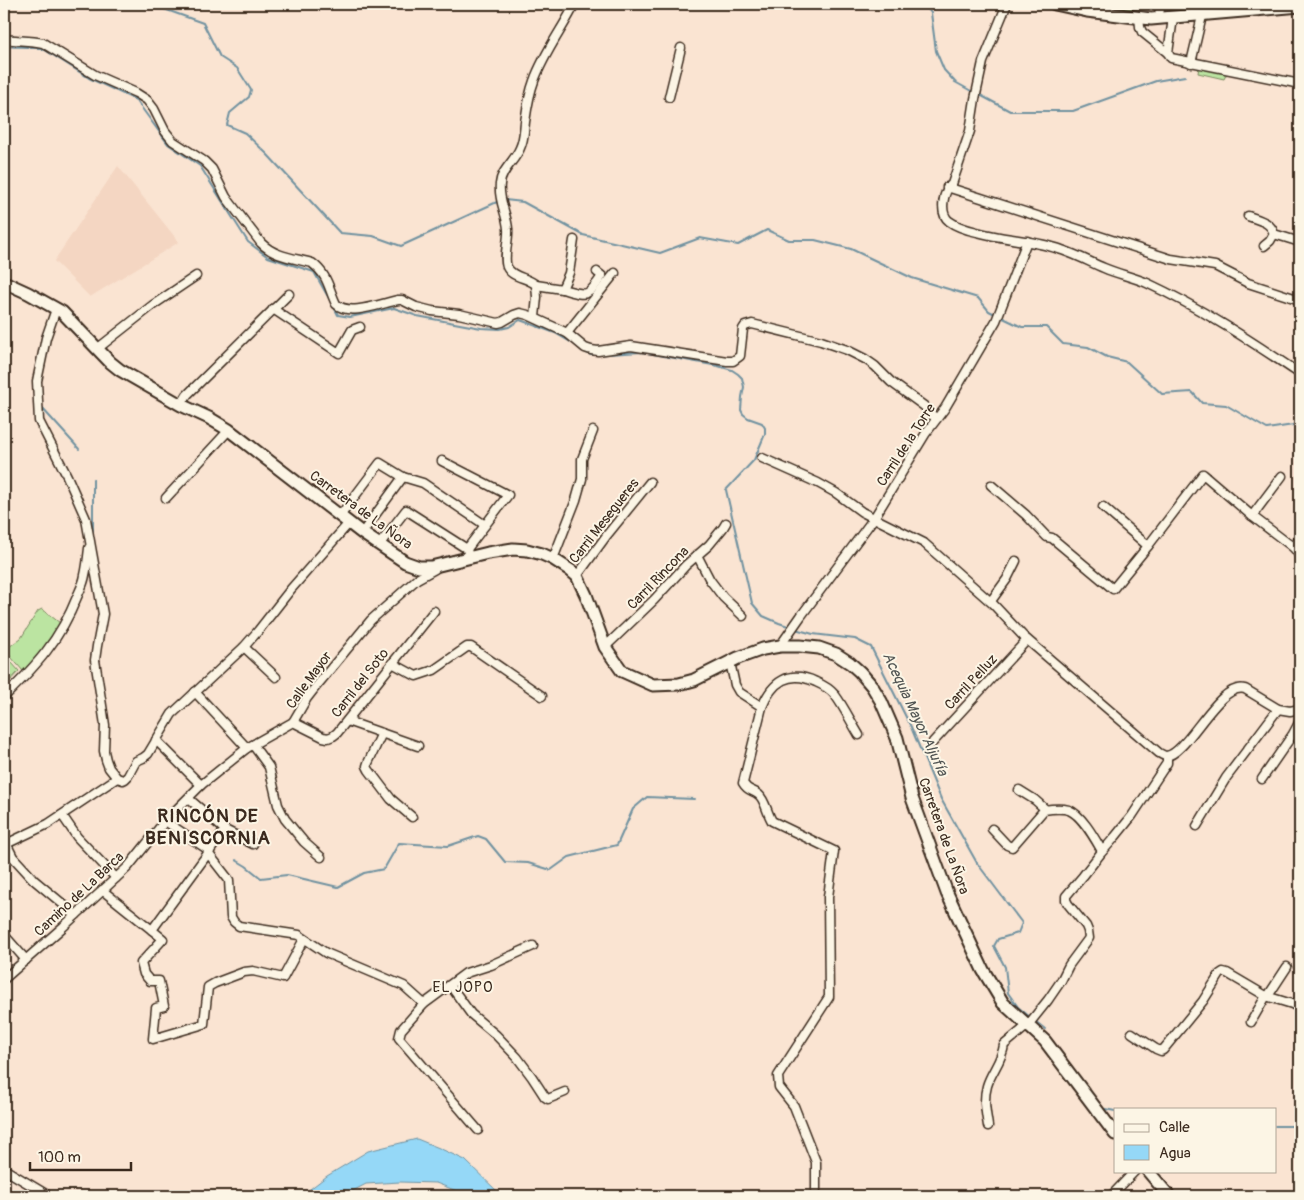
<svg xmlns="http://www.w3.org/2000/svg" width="1304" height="1200" font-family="Pangolin,sans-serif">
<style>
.built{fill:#f4d6c2}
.green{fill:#bbe4a1;stroke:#7b8760}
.water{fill:#95d8f7;stroke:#7192a0}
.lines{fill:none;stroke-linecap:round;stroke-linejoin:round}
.stream{stroke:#7192a0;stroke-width:2}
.minor-casing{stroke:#3b2a1e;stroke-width:11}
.secondary-casing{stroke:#3b2a1e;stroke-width:15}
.minor{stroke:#fcf5e5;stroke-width:8}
.secondary{stroke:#fcf5e5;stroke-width:11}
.labels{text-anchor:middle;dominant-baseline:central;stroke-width:4;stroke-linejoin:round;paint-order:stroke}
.street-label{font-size:14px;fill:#3b2a1e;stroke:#fcf5e5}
.water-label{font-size:15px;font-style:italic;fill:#525654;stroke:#fcf5e5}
.neighbourhood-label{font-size:15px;letter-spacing:1px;fill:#3b2a1e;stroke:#fcf5e5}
.district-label{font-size:19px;font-weight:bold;letter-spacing:1px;fill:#3b2a1e;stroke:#fcf5e5}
</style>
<rect width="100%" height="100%" fill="#fae4d2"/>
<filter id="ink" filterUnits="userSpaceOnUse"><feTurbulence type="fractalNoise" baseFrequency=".02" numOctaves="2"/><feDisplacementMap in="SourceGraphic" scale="10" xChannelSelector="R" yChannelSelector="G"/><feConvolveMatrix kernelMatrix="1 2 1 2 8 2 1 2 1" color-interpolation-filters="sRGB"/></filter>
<g filter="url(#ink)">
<polygon class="built" points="118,166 179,242 90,297 54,261"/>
<g class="green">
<polygon points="1102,4 1155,4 1155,8 1152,9 1120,8"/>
<polygon points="1164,4 1190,4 1187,9 1184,11 1164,9"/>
<polygon points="1200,4 1260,4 1260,5 1210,10 1200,5"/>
<polygon points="1199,67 1227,73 1224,79 1198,73"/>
<path d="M42,609L60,623C50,641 39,657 23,671L5,650L21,638L38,611Z"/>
<polygon points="4,654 19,671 4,687"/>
</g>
<polygon class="water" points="417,1139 439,1148 465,1160 502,1196 470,1196 436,1183 400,1182 366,1184 343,1196 301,1196 327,1176 368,1151"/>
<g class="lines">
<g class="stream">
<polyline points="158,4 164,9 203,23 220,57 237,68 251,90 249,97 230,113 227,125 245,133 267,154 340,233 373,236 401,246 499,201"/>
<polyline points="924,4 931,13 936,51 944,70 955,82 973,92"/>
<path d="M4,46C17,48 32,45 45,50L89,78L136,100L168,144L200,166L248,242L268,257L314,272L331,302"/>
<polyline points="980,95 1010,111 1073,111 1156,81 1185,76"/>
<polyline points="505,200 523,202 583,235 660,253 700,238 738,245 767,230 789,240 815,240 851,249 912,278 978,298 989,311 995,314"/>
<polyline points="334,307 338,315 350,317 394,308 417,316 481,328 500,329 509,327 520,320 555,333 579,347"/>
<polyline points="999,316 1022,327 1046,327 1063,344 1088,347 1107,357 1127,362 1162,394 1192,392 1202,403 1226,405 1267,429 1300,424"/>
<polyline points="587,353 591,355 642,352 718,366 732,370 738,374 742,378 744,387 742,397 741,410 743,414 748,418 762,423 765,428 765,434 754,460 726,490 752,603 763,616 779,623 791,627"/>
<polyline points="42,408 79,449"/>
<polyline points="93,535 93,479"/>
<polyline points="795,629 813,634 855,639 871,647 911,727 941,799 977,863 1022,923 1018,933 998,939 994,946 1005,967 1008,993 1018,1007 1031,1018"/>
<polyline points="236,860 246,866 261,878 287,875 338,887 364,873 384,869 399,843 448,846 478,836 486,839 505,862 528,863 551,870 569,857 617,845 633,809 647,797 694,799"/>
<polyline points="1035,1021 1045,1029"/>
<polyline points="1105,1109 1115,1111"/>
<polyline points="1275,1126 1300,1126"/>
</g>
<defs>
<g id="minor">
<path d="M1007,4L983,62L975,99L970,131L952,184C943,191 939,213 949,221C957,227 968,230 977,232C1005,240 1035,240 1062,250C1077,255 1090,262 1104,268C1118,274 1133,277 1147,283C1201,308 1251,341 1300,374"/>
<polyline points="1194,16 1195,4"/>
<polyline points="1139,17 1140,27 1142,32 1168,53"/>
<polyline points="1173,18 1168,53 1171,58 1300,84"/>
<polyline points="1158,19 1161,4"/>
<path d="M4,39C17,41 30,40 43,43L95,75L136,93L147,100L154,109L165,131L173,141L204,161L212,169L226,197L261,243C275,257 294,258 312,263C328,275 328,287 336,304C349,317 382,303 398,300H402L416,307L432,311L459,314L498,323L502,322L514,315L520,313L528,315L567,333L585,348L591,350L598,351L631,346L727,361H733L740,356L743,329L745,326L752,324L821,341L847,350L865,359L875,366L891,382L924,406L936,419"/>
<polyline points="1191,63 1202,16"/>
<polyline points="669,97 681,48"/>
<polyline points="947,187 1171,259 1215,266 1248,283 1300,300"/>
<path d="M1248,216C1259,220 1271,222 1274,234L1300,242"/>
<polyline points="1264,246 1270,241 1274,234"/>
<polyline points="536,285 562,289 569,273 574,240"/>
<path d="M562,289C587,296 587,298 602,276L597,272"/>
<polyline points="56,309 46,338 37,381 39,421 67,476 86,519 103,614 97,646 95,660 105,725 104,751 106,760 109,768 117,778 123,780 125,779 128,776 136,761 143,758 148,754 172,714 244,647 258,631 291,589 349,523"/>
<polyline points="273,309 339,353 352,330 360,327"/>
<path d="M535,317L537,297L536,285C528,277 512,278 507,267C503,258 509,240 508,229C507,214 498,200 500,184C501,170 515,161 520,148C524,140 524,131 525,122C527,108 529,94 534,81C544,53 562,30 575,4"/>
<polyline points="567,333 615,273"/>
<polyline points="97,349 153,305 196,276"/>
<polyline points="181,405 187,395 289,294"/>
<path d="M762,458L818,483L836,493L862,512L924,543L993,604L1024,637L1159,753C1161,754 1164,756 1166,756C1187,755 1219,681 1245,689L1278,709L1290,711L1300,709"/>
<polyline points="442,461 508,495 467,549 469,558"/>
<polyline points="991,485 1026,515 1047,537 1052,538 1113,589 1148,546 1203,474 1252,516 1294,548 1300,556"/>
<polyline points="166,498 229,430"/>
<polyline points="1103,507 1148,546"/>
<polyline points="340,516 380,463 403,477 423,483 485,525"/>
<polyline points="1252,516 1282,476"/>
<polyline points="362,533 403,477"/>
<polyline points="379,545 406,510 467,549"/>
<polyline points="1294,548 1300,536"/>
<polyline points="697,555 710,580 723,597 743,616"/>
<polyline points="553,559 576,500 582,479 582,459 593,431"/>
<polyline points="577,576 607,535 650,482"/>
<polyline points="991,601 1007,579 1016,561"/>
<polyline points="780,646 801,616 874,518 926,433 945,408 996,321 1027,241"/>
<polyline points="244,647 276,677"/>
<polyline points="605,647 654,600 686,565 709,545 723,528 726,523"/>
<path d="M730,662L735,685L739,692L762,707L743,783C749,793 753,789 759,795C765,800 767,813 772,821L834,851L828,897L829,997L778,1076L779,1087L794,1106L816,1162V1189L815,1196"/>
<polyline points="392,663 416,676 434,670 467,647 471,647 542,696"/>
<polyline points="195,692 247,748"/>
<path d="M4,697C36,666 60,640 77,597C80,590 84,583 85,575C87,567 88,557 89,548"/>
<path d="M762,707C772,682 789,669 816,682C823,685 830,689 835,695C844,707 851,722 859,735"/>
<polyline points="347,721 418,746"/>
<polyline points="293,722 323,737 328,738 333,736 337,733 434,611"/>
<polyline points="382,733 368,763 367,766 369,770 391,799 412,817"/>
<polyline points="156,740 201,785"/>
<polyline points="933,742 1027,640"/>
<polyline points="253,745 269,767 278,805 285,819 304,842 321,857"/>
<polyline points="1262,779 1293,734 1300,721"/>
<polyline points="1019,790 1035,800 1045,809"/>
<polyline points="189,799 225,830"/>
<polyline points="62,815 77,837 116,878"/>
<polyline points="165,821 210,851"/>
<polyline points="1197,826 1226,778 1278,709"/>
<path d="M992,829L1007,845L1012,847L1044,810C1051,809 1061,808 1069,810C1082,815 1095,839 1102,851"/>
<polyline points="6,843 13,857 34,880 76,915"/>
<polyline points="253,844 225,830 152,930 163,939 141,963 144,974 150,981 159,981 164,1006 156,1008 153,1039 204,1024 208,987 215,983 244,972 253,971 283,978 304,939"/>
<polyline points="4,845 48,824 117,778"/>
<polyline points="208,853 229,880 231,917 234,922 239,926 299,935 326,953 404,986 424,1004"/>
<polyline points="102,890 152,930"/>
<polyline points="4,935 26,960"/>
<polyline points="4,979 63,927 128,867 165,821 201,785 247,748 293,722 307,698 314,689 371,620 417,579 435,569"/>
<polyline points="450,985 471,1014 496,1035 517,1057 532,1077 545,1097 548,1099 565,1092"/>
<polyline points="1268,996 1287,967"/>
<polyline points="1251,1022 1266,996"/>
<polyline points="1132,1033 1156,1049 1161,1051 1163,1050 1203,1001 1220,974 1223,972 1227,973 1266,996 1292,1004 1300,1008"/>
<path d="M988,1126C986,1112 983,1100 987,1086C991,1072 1002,1061 1004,1045L1028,1025L1048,1000L1061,981L1069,965L1089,938L1088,931L1086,926L1068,904L1066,900V896L1083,876L1101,853L1115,837L1132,816L1163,769L1167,763V756"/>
<polyline points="478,1130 399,1038 401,1030 424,1004 466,973 491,965 533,946"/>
<polyline points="4,1169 49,1196"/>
<polyline points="1111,1196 1135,1171"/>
</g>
<g id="secondary">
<polyline points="1055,4 1087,11 1151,19 1300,6"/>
<polyline points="4,282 28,293 62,312 110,362 120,370 181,405 209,418 229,430 362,533 405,562 419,567 431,567 488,553 513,549 527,550 542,554 553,559 570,570 577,576 586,595 605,647 622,671 653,685 679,684 694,680 738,658 763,649 780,646 800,646 819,648 836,654 850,663 860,672 872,686 881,701 897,738 912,798 947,893 983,970 1003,1003 1045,1041 1115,1134"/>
<polyline points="1148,1171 1169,1196"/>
</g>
</defs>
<use href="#minor" class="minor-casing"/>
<use href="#secondary" class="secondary-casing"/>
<use href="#minor" class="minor"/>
<use href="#secondary" class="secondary"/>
</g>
</g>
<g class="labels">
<g class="street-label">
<text transform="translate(906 445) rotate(-57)">Carril de la Torre</text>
<text transform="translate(361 510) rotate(36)">Carretera de La Ñora</text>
<text transform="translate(604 521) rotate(-52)">Carril Mesegueres</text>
<text transform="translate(658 578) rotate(-46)">Carril Rincona</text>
<text transform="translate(309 680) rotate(-54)">Calle Mayor</text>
<text transform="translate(971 682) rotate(-47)">Carril Pelluz</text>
<text transform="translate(360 683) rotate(-52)">Carril del Soto</text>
<text transform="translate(944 836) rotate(70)">Carretera de La Ñora</text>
<text transform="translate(79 894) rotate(-43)">Camino de La Barca</text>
</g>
<g class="water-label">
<text transform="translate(915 714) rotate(65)">Acequia Mayor Aljufía</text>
</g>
<g class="neighbourhood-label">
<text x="463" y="987">EL JOPO</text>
</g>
<g class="district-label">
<text x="208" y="816">RINCÓN DE<tspan x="208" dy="22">BENISCORNIA</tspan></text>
</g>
</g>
<rect width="1304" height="1200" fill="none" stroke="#fcf5e5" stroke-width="20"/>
<rect x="10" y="10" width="1284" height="1180" fill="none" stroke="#3b2a1e" stroke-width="2" filter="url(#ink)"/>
<rect x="1114" y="1108" width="162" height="65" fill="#fcf5e5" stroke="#afa495"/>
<rect x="1124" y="1124" width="25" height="8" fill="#fcf5e5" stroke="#afa495"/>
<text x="1159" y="1132" font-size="15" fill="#3b2a1e">Calle</text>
<rect x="1124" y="1145" width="25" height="15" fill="#95d8f7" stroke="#afa495"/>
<text x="1159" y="1158" font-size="15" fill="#3b2a1e">Agua</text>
<path d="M30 1162v8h101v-8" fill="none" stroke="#3b2a1e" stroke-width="2.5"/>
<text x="38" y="1162" font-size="15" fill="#3b2a1e" stroke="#fcf5e5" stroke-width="4" paint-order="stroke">100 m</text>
</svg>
